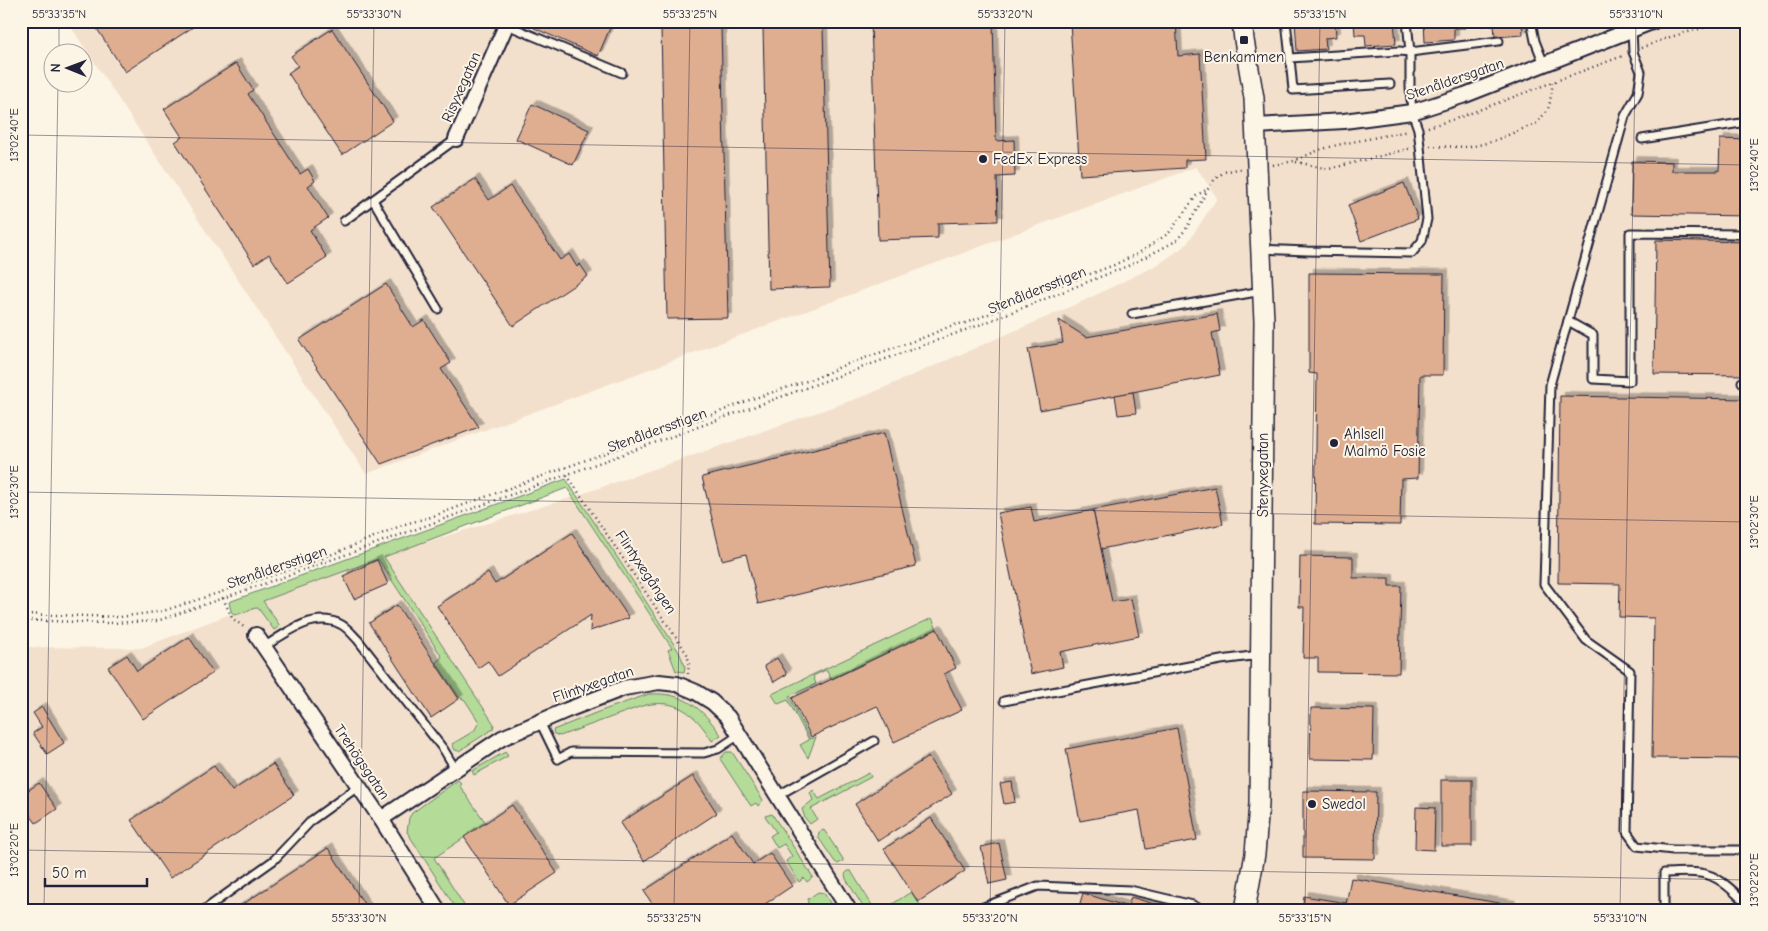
<svg xmlns="http://www.w3.org/2000/svg" width="1768" height="931" font-family="'Comic Neue',sans-serif">
<style>
.built{fill:#f3e0cc}
.green{fill:#b4dc98;stroke:#6b7f6a}
.building{fill:#dfae91;stroke:#22223b;filter:url(#shadow)}
.lines{fill:none;stroke-linecap:round;stroke-linejoin:round}
.lane-casing{stroke:#22223b;stroke-width:11}
.street-casing{stroke:#22223b;stroke-width:18}
.secondary-casing{stroke:#22223b;stroke-width:22}
.path{stroke:#22223b;stroke-width:2.5;stroke-dasharray:1 4;stroke-linecap:butt}
.lane{stroke:#fcf5e5;stroke-width:7}
.street{stroke:#fcf5e5;stroke-width:14}
.secondary{stroke:#fcf5e5;stroke-width:19}
.ticks{fill:none;stroke:#22223b;stroke-width:1;stroke-opacity:0.45}
.poi-dot{fill:#22223b;stroke:#fcf5e5;stroke-width:2}
.labels{text-anchor:middle;dominant-baseline:central;stroke-width:4;stroke-linejoin:round;paint-order:stroke}
.poi-label{font-size:15px;fill:#22223b;stroke:#fcf5e5;text-anchor:start}
.street-label{font-size:15px;fill:#22223b;stroke:#fcf5e5}
.neatline{fill:none;stroke:#22223b;stroke-width:2}
.ticks-label{font-size:12px;text-anchor:middle;fill:#22223b}
</style>
<defs>
<filter id="shadow"><feDropShadow dx="4.5" dy="-4.5" stdDeviation="0" flood-color="#0004"/></filter>
</defs>
<rect width="100%" height="100%" fill="#fcf5e5"/>
<filter id="ink" filterUnits="userSpaceOnUse"><feTurbulence type="fractalNoise" baseFrequency=".02" numOctaves="2"/><feDisplacementMap in="SourceGraphic" scale="10" xChannelSelector="R" yChannelSelector="G"/><feConvolveMatrix kernelMatrix="1 2 1 2 8 2 1 2 1" color-interpolation-filters="sRGB"/></filter>
<g filter="url(#ink)">
<polygon class="built" points="67,21 1747,21 1747,910 21,910 21,647 141,648 384,555 573,497 867,395 1079,303 1159,264 1186,245 1217,198 1196,167 366,474"/>
<g class="green">
<path d="M566,479L679,652L685,666L684,672L676,671L668,650L672,648L567,488L384,557L494,724L493,729L459,751L455,750L452,744L474,731L479,722L465,700L459,697L436,662L442,657L378,559L263,601L280,626L274,630L258,608C249,608 243,614 234,615L231,611L229,602Z"/>
<polygon points="932,618 937,629 831,679 826,670 813,676 816,684 789,696 810,739 816,737 808,758 800,745 809,740 788,700 778,704 772,694"/>
<path d="M649,694C684,692 701,707 721,735L712,741C695,713 676,697 642,706L560,736L554,734L553,730L598,712Z"/>
<polygon points="505,752 508,756 474,775 472,771"/>
<polygon points="726,752 732,752 763,800 758,806 756,803 751,806 720,759"/>
<polygon points="869,773 871,777 811,809 817,819 810,824 805,818 802,809 813,800 810,793 813,790 819,799"/>
<polygon points="458,780 461,783 459,785 486,823 434,858 467,910 457,910 407,832 409,818 412,813"/>
<polygon points="772,814 813,877 807,882 804,878 799,882 786,861 792,856 784,844 777,848 770,836 776,832 765,816"/>
<polygon points="824,830 843,859 843,861 838,864 835,862 818,837 819,832"/>
<polygon points="848,871 851,871 875,910 865,910 846,879 845,874"/>
<polygon points="818,892 824,893 834,910 807,910 808,899"/>
<polygon points="911,892 924,910 883,910"/>
</g>
<g class="building">
<polygon points="92,21 202,21 125,72"/>
<polygon points="537,21 613,21 598,56 534,28"/>
<polygon points="667,21 735,21 736,27 721,27 728,318 667,319 661,28 667,28"/>
<polygon points="769,21 837,21 838,28 823,28 830,287 769,289 763,28 769,28"/>
<polygon points="871,21 993,21 996,141 1014,140 1015,176 997,177 998,221 938,223 938,238 878,240"/>
<polygon points="1176,21 1178,56 1200,54 1206,159 1185,160 1185,168 1080,175 1070,22"/>
<polygon points="1295,21 1335,21 1336,37 1325,38 1326,49 1297,51"/>
<polygon points="1354,21 1394,21 1396,44 1366,46 1365,35 1355,35"/>
<polygon points="1424,21 1464,21 1465,28 1454,28 1454,40 1425,42"/>
<polygon points="1482,21 1522,21 1523,35 1495,37 1494,25 1482,26"/>
<polygon points="332,29 393,121 342,155 288,73 298,66 291,56"/>
<polygon points="236,63 253,90 248,94 300,174 308,169 315,181 308,186 328,218 310,230 327,258 288,283 269,254 254,264 175,142 182,137 164,109"/>
<polygon points="532,104 589,130 573,165 516,139"/>
<polygon points="1720,139 1747,140 1747,216 1631,214 1632,161 1672,162 1672,171 1719,171"/>
<polygon points="475,179 489,200 510,186 560,260 569,254 577,267 580,264 588,276 513,326 433,207"/>
<polygon points="1404,183 1418,219 1361,241 1348,205"/>
<polygon points="1656,240 1747,242 1747,375 1654,374"/>
<polygon points="1309,273 1444,274 1443,375 1420,375 1418,478 1401,479 1400,525 1315,524 1317,374 1309,373"/>
<polygon points="386,284 413,327 424,320 451,363 441,369 479,427 381,464 299,340"/>
<polygon points="1217,314 1220,331 1212,333 1220,375 1040,410 1028,349 1063,343 1059,320 1086,337"/>
<polygon points="1133,392 1136,413 1118,415 1115,395"/>
<polygon points="1560,396 1747,399 1747,534 1745,534 1744,588 1747,588 1747,759 1652,758 1654,618 1619,617 1620,584 1558,583"/>
<polygon points="884,433 916,566 758,604 746,554 722,560 702,477"/>
<polygon points="1215,487 1223,524 1101,549 1093,510"/>
<polygon points="1031,507 1034,522 1093,510 1112,602 1131,599 1139,636 1060,652 1063,667 1031,674 998,513"/>
<polygon points="572,533 629,618 590,631 591,615 498,676 488,661 478,668 437,606 488,573 495,584"/>
<polygon points="1300,556 1353,557 1353,578 1389,578 1389,586 1401,586 1399,673 1318,672 1318,658 1303,658 1304,607 1299,607"/>
<polygon points="377,560 388,584 354,599 343,576"/>
<polygon points="397,605 459,699 431,718 369,623"/>
<polygon points="937,629 956,668 944,674 962,710 894,742 877,706 811,737 792,698"/>
<polygon points="189,637 213,673 143,719 108,667 127,655 137,671"/>
<polygon points="777,658 787,674 774,682 764,666"/>
<polygon points="42,707 64,743 47,754 33,733 42,727 33,713"/>
<polygon points="1311,708 1374,709 1373,760 1310,759"/>
<polygon points="1177,728 1197,840 1146,849 1139,810 1080,821 1066,749"/>
<polygon points="928,757 952,794 878,841 855,804"/>
<polygon points="273,764 294,795 170,878 131,820 214,766 232,791"/>
<polygon points="693,776 717,813 644,861 620,823"/>
<rect x="1441" y="780" width="31" height="66"/>
<polygon points="1012,782 1015,802 1004,804 1000,784"/>
<polygon points="39,783 57,809 36,823 21,802 21,795"/>
<polygon points="1303,791 1376,792 1375,859 1303,858"/>
<polygon points="512,805 557,873 509,905 464,837"/>
<polygon points="1416,807 1435,808 1434,850 1415,849"/>
<polygon points="931,818 965,871 918,902 884,849"/>
<polygon points="732,833 753,864 770,853 792,886 756,910 656,910 644,891"/>
<polygon points="999,843 1007,880 989,884 981,847"/>
<polygon points="328,848 368,910 234,910"/>
<polygon points="1351,878 1511,905 1510,910 1345,910"/>
<polygon points="1083,893 1128,907 1131,897 1173,910 1078,910"/>
<polygon points="1304,896 1346,903 1345,910 1302,910"/>
</g>
<g class="lines">
<defs>
<g id="lane">
<polyline points="1286,21 1290,58"/>
<polyline points="1531,21 1535,41 1544,64"/>
<polyline points="507,25 622,73"/>
<polyline points="1632,29 1633,52 1641,72 1638,93 1625,116 1550,385 1544,584 1586,640 1630,671 1627,832 1637,846 1673,850 1747,850"/>
<polyline points="1390,84 1293,90 1290,58 1399,51 1410,52 1499,41"/>
<polyline points="1642,139 1747,122"/>
<polyline points="373,200 438,309"/>
<polyline points="344,221 456,139"/>
<polyline points="1261,249 1307,251 1412,253 1422,241 1427,219 1420,146 1418,129 1412,112 1410,87 1410,52 1407,21"/>
<polyline points="1132,314 1262,291"/>
<polyline points="1568,321 1593,335 1593,379 1630,381 1630,233 1747,234"/>
<polyline points="1742,382 1747,382"/>
<path d="M264,647C285,633 314,611 340,624C347,627 353,635 358,640L444,750L456,770"/>
<polyline points="1004,701 1221,660 1259,655"/>
<polyline points="540,722 558,759 571,752 704,753 718,749 739,735"/>
<polyline points="777,796 874,741"/>
<polyline points="204,910 274,860 312,820 359,786"/>
<polyline points="976,910 1038,886 1130,890 1193,905 1202,910"/>
<path d="M1664,910V873C1676,873 1688,871 1700,873C1719,875 1734,892 1747,904"/>
</g>
<g id="street">
<polyline points="1256,126 1344,121 1412,112 1465,95 1654,21"/>
<polyline points="456,139 508,21"/>
<polyline points="256,635 381,819 438,910"/>
<polyline points="381,819 502,738 567,710 624,688 659,682 677,684 696,692 712,702 728,717 849,910"/>
</g>
<polyline id="secondary" points="1242,21 1244,40 1254,98 1264,321 1259,804 1255,854 1245,910"/>
</defs>
<use href="#lane" class="lane-casing"/>
<use href="#street" class="street-casing"/>
<use href="#secondary" class="secondary-casing"/>
<g class="path">
<polyline points="1641,48 1670,37 1729,21"/>
<polyline points="1428,127 1455,119 1625,55"/>
<polyline points="1430,146 1470,147 1491,142 1537,123 1548,109 1550,102 1553,82"/>
<polyline points="1296,162 1329,169 1412,148"/>
<polyline points="1273,165 1294,161 1319,150 1337,145 1408,131"/>
<polyline points="567,475 687,654 689,662 688,674"/>
<polyline points="223,598 232,618 245,628"/>
<polyline points="21,614 120,617 163,611 316,561 405,524 431,517 681,425 704,418 752,399 816,378 842,366 925,337 953,325 966,323 996,311 1013,302 1027,299 1053,287 1064,284 1114,265 1139,253 1169,233 1197,195 1206,190"/>
<polyline points="21,620 108,623 157,621 295,573 982,324 1130,265 1176,241 1186,229 1208,189 1215,179 1224,172 1243,168"/>
</g>
<use href="#lane" class="lane"/>
<use href="#street" class="street"/>
<use href="#secondary" class="secondary"/>
</g>
</g>
<path class="ticks" d="M59,52V21M21,135L1747,165M21,492L1747,522M21,850L1747,880M44,910L58,82M359,910L374,21M674,910L690,21M990,910L1005,21M1305,910L1320,21M1620,910L1636,21"/>
<g class="poi-dot">
<rect x="1239" y="35" width="10" height="10" rx="2.5"/>
<circle cx="983" cy="159" r="5"/>
<circle cx="1334" cy="443" r="5"/>
<circle cx="1312" cy="804" r="5"/>
</g>
<g class="labels">
<g class="poi-label">
<text x="1244" y="57" text-anchor="middle">Benkammen</text>
<text x="993" y="159">FedEx Express</text>
<text x="1344" y="434">Ahlsell<tspan x="1344" dy="17">Malmö Fosie</tspan></text>
<text x="1322" y="804">Swedol</text>
</g>
<g class="street-label">
<text transform="translate(1455 79) rotate(-19)">Stenåldersgatan</text>
<text transform="translate(461 87) rotate(-66)">Risyxegatan</text>
<text transform="translate(1037 290) rotate(-22)">Stenåldersstigen</text>
<text transform="translate(657 430) rotate(-20)">Stenåldersstigen</text>
<text transform="translate(1263 475) rotate(-90)">Stenyxegatan</text>
<text transform="translate(277 567) rotate(-19)">Stenåldersstigen</text>
<text transform="translate(646 572) rotate(56)">Flintyxegången</text>
<text transform="translate(593 684) rotate(-19)">Flintyxegatan</text>
<text transform="translate(362 762) rotate(56)">Trehögsgatan</text>
</g>
</g>
<rect width="1768" height="931" fill="none" stroke="#fcf5e5" stroke-width="55"/>
<g transform="translate(68 68) rotate(271)"><circle r="24" fill="#fcf5e5" stroke="#a5a1a1"/>
<path d="M0-4L9 19L0 12L-9 19Z" fill="#22223b"/>
<text y="-8" font-size="14" font-weight="bold" text-anchor="middle" fill="#22223b">N</text>
</g>
<path d="M45 878v8h102v-8" fill="none" stroke="#22223b" stroke-width="2.5"/>
<text x="52" y="878" font-size="15" fill="#22223b" stroke="#fcf5e5" stroke-width="4" paint-order="stroke">50 m</text>
<rect x="28" y="28" width="1712" height="876" class="neatline"/>
<g class="ticks-label">
<text x="59" y="18">55°33'35"N</text>
<text x="374" y="18">55°33'30"N</text>
<text x="690" y="18">55°33'25"N</text>
<text x="1005" y="18">55°33'20"N</text>
<text x="1320" y="18">55°33'15"N</text>
<text x="1636" y="18">55°33'10"N</text>
<text transform="translate(14 135) rotate(-90)" y="4">13°02'40"E</text>
<text transform="translate(1754 165) rotate(-90)" y="4">13°02'40"E</text>
<text transform="translate(14 492) rotate(-90)" y="4">13°02'30"E</text>
<text transform="translate(1754 522) rotate(-90)" y="4">13°02'30"E</text>
<text transform="translate(14 850) rotate(-90)" y="4">13°02'20"E</text>
<text transform="translate(1754 880) rotate(-90)" y="4">13°02'20"E</text>
<text x="359" y="922">55°33'30"N</text>
<text x="674" y="922">55°33'25"N</text>
<text x="990" y="922">55°33'20"N</text>
<text x="1305" y="922">55°33'15"N</text>
<text x="1620" y="922">55°33'10"N</text>
</g>
</svg>
